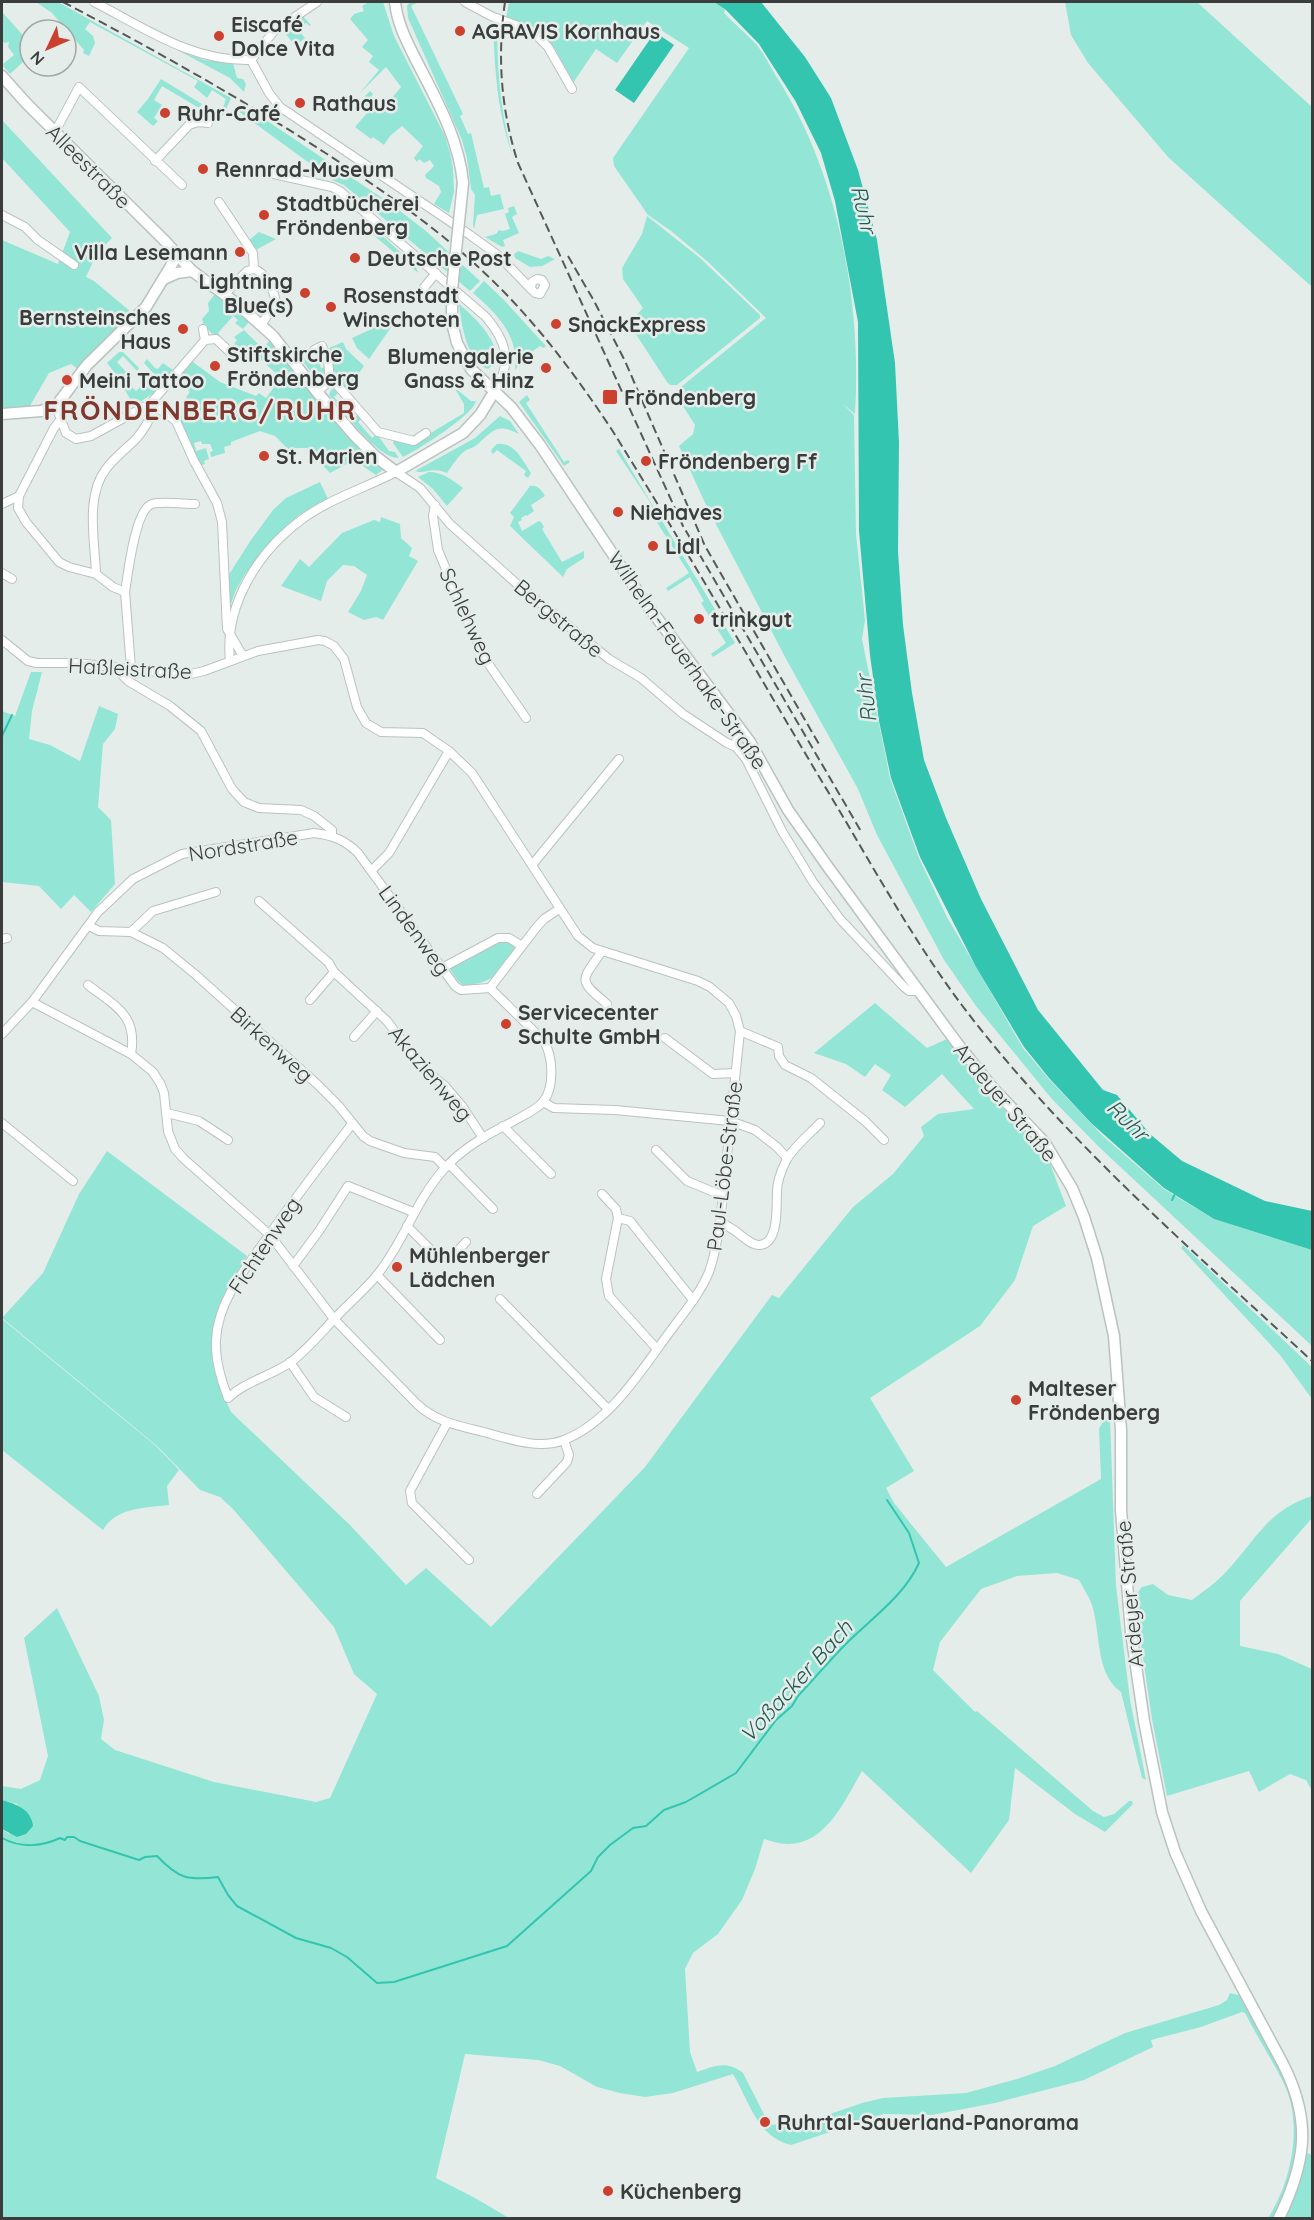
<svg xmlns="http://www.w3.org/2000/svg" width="1314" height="2220" font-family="Quicksand,sans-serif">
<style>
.green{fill:#93e6d5}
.water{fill:#33c5af}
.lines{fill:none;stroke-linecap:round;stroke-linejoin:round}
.stream{stroke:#33c5af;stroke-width:2}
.minor-casing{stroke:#bac2c0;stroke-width:10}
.major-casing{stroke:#bac2c0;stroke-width:13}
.minor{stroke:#fff;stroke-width:8}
.major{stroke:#fff;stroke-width:10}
.rail{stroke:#555958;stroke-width:2;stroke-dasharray:9 4.5;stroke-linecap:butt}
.major-bridge-casing{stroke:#bac2c0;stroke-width:13;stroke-linecap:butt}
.major-bridge{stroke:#fff;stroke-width:10}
.poi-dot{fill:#cc402f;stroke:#e5edeb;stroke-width:2}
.labels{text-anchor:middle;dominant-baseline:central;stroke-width:5;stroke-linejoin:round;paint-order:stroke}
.poi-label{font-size:21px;font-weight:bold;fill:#3a3d3c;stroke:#e5edeb;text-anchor:start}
.street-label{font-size:21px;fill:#3a3d3c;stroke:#e5edeb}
.water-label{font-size:22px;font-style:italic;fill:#225a51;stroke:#e5edeb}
.district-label{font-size:27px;font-weight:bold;letter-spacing:1.5px;fill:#7e382d;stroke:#e5edeb}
</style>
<rect width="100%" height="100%" fill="#e5edeb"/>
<g class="green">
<polygon points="36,2 58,2 231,98 223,116 221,114 226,99 212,90 207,98 194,87 198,81 90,22 85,29 93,36 95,43 89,56 83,53 84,50 52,13"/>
<polygon points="366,2 383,2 394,36 445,136 450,153 453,168 454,192 449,213 434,204 441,192 439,186 426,178 425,175 434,166 430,160 424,163 419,159 417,162 414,158 423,146 402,126 390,136 384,145 373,137 371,139 355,127 368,112 358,103 370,91 373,94 369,100 381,111 401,87 386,67 359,94 379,70 369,62 373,56 362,47 368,40 350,19 354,14 364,11 362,6 367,3"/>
<polygon points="410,2 418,2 411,6 463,114 460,116 468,134 471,133 484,188 489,187 491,196 500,194 504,209 477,215 474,229 473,224 475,195 471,189 467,158 462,140 408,18 407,6"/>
<path d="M509,2H714L725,10L724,13C734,24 747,34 757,45C764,54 770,66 776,76C838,172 862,301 855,414L843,404L854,415L856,534L865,620L862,639L890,778L919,858L947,917L1023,1048L1048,1078L1103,1136L1164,1189L1214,1219L1312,1250V1346L1099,1147L1051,1098L976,1006L944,960L877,835L858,789L785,657L706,505L679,446L693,434L695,425L676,395V391L766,318L708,262L671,231L648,215L614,166L613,158L689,48L647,21L617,63L596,49L573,83L554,47L533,29L506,18Z"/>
<polygon points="1065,2 1197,2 1312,107 1312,287 1168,157 1088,63 1071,35"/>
<polygon points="2,12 30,43 30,66 44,66 35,74 24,61 10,74 4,67 3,64 14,55 8,47 9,42 4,43 2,40"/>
<polygon points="300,13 311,25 310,26 306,23 298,30 305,38 300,42 297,39 293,43 280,27"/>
<path d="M495,20L497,21C497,68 500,112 513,157C497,111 495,72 493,23Z"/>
<polygon points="179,51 204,60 233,63 237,78 243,79 246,84 244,92 230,78"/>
<polygon points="161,79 202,104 199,108 162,86 154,100 162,105 154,118 158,121 153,126 137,112 148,99"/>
<polygon points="242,104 391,204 426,231 480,281 470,291 344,185 334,181 238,111"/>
<polygon points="2,120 112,238 97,253 86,277 94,281 137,317 82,372 71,364 49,373 27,411 2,414 2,240 58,264 70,232 2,158"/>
<polygon points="514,206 517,214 512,217 519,233 503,240 505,246 502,247 485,237 496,234 499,230 503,231 510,229 505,214 509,212 508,208"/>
<polygon points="647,216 700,258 760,315 760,318 677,385 670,385 667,382 630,325 631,321 643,308 623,279 622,268 642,234"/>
<polygon points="373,227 416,267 418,273 370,232"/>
<polygon points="259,232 276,239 254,251 248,241"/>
<polygon points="518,251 541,259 548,256 555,259 542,266 530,267 515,258 514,254"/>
<path d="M484,281L504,300L546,346L544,348L540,346L523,358L515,370C519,335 497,314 473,293Z"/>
<polygon points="218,290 253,317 243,329 235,323 238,320 233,316 218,333 220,336 217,338 204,326 202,319 209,311 208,303"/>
<path d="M459,304C472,315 513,352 488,369C467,363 461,323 459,304Z"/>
<polygon points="391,320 394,323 369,359 357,348 352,338"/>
<polygon points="244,330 263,349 273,336 388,466 376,475 354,460 330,473 307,448 294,448 289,450 275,436 260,431 231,442 231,445 224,447 225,453 211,457 210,452 213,451 210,444 202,444 201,441 194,443 196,451 206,448 209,459 204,461 205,464 201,465 175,420 184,414 186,416 191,409 186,397 190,392 185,387 190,382 186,378 178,386 178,389 171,382 189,359 220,382 256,396 259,393 266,398 281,378 246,346 241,351 234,344 237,340 234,337"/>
<polygon points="343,342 346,349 364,366 346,391 334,378 335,373 327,349"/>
<polygon points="299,348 306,361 317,356 315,352 320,352 323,358 318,360 321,368 326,367 326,373 323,378 315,378 295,350"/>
<polygon points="119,352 123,352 139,368 137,371 123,356 117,362 129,375 125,380 136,391 154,374 144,363 147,359 155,368 158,369 163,363 173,370 155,392 134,406 121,383 122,382 107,363"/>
<path d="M454,387L471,401H476C473,415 418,450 403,457L393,443L395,438L414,443L464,413V404Z"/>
<path d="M334,389L338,393L334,397L353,418L358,415L361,419L358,422L372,438L377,434L389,451L395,452L399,458C378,459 343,411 329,395L331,390Z"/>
<polygon points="527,395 530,400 526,403 564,462 568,460 570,462 564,466 519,402"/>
<path d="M500,416L510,421L519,434C497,423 494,430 478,444C474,448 469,448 465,451C458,456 452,466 447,473C431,466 424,475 415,471L475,438Z"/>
<path d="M497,444C515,442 522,460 531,473L528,478L524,475L526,471L497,450L493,454L491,452L492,449Z"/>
<polygon points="619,449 735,643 713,657 711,654 726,643 701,603 704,601 690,577 668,591 666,588 689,573 651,513 650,502 616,451"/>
<path d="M429,472C443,472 452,480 463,488L447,506L433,489L418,477Z"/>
<polygon points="320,482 328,499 300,514 278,535 245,574 236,590 229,609 228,576 251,540 273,510 286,498"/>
<path d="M530,486C538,485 541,490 545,496L531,505L534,511L527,516L526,515L521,518L522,520L518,522L522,531L539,521L541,522L544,527L542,529L562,562L584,551V558L567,569L563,577L510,526L514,517L510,513Z"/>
<polygon points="381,517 400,524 401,538 412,548 409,556 418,561 383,620 376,617 364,620 348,612 361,591 367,575 354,566 343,565 327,581 321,601 281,586 300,559 309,567 342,533 374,520 380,522"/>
<polygon points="31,672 42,672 32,711 29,739 50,745 80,761 99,706 118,714 115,729 103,744 98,807 111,820 115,884 91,912 74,895 61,909 39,886 2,882 2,711 15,716"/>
<path d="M504,940L511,943L515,948C497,974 497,981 464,986L458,981L449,968L497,941Z"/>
<path d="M875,1003L927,1048L947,1039L983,1088L1025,1131L1049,1161L1066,1206L1033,1226L1015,1280L980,1326L870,1398L914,1471L886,1488L894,1503L946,1567L1101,1479L1099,1429L1104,1419L1110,1418L1116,1586L1130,1700L1146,1780L1142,1778L1121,1692C1095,1674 1101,1633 1092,1605C1089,1596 1083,1588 1079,1580L1057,1573L1017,1576L981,1589L940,1642L933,1670L975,1712L977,1711L1093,1811L1104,1817L1114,1814L1129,1801H1132L1133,1804L1105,1832L1075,1814L1015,1768L1009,1820L971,1873L862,1771C845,1800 826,1845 787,1844C780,1844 771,1841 764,1839L755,1869L742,1900L718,1934L693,1953L685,1969L690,2052L697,2072C714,2066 727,2060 743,2073L767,2120L773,2125L789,2120L792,2127L862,2103L883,2098L966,2093L1017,2079L1055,2066L1125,2033L1219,2005L1227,2000L1230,1993L1246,1997L1251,1994C1279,2045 1314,2091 1307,2153L1312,2155V2218H1268C1291,2183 1303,2126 1285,2086C1273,2061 1257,2037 1245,2013L1242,2012L1201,2027L1151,2040L1153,2047L1084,2080L995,2103L932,2115L884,2114L791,2145C757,2137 749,2101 733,2074L673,2093L645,2097L620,2093L597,2087L560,2066L538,2060L465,2054L436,2178L475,2198L509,2218H2V1829L9,1834L30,1817L17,1804L2,1800V1786L21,1789L40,1780L48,1756L24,1638L57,1608L99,1696L104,1720L101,1739L115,1750L214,1782L316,1802L330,1798L377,1694L354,1674L334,1627L233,1509L220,1497L200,1490L157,1446L2,1318L43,1273L79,1194L107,1151L247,1256L215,1323L225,1399L231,1412L350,1525L406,1585L426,1568L491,1627L645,1467L772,1295L779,1298L853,1207L893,1174L924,1136L921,1127L938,1114L974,1109L942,1074L905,1107L882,1090L891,1075L875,1064L865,1077L846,1064L814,1053Z"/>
<polygon points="1183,1245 1312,1367 1312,1399 1280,1355 1181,1248"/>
<path d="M2,1319L156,1446L179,1470L167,1486L169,1505C146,1508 116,1507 103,1530L2,1450Z"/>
<path d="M1312,1496V1518L1240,1601V1646L1278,1654L1312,1669V1791L1306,1780L1290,1774L1259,1792L1249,1771L1167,1796L1152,1719L1134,1597L1142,1587L1153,1584L1168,1595L1192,1600C1202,1592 1213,1585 1222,1576C1254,1544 1265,1511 1312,1496Z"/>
</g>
<g class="water">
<polygon points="714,2 761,2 805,57 831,98 858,170 877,240 895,363 899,443 898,552 903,625 912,693 924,760 946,818 981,899 1038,1010 1103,1090 1117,1095 1150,1134 1182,1161 1265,1201 1312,1211 1312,1250 1214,1219 1164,1188 1091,1123 1049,1078 1024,1047 976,967 920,857 891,778 879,721 870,655 859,531 858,322 835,201 821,153 796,102 759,44 726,10"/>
<polygon points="655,32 674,45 634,103 615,90"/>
<path d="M2,1800C16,1804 31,1809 33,1826L26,1834L17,1837L2,1829Z"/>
</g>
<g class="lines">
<g class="stream">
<polyline points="2,736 12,715"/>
<polyline points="1172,1200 1176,1192"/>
<path d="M2,1838C20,1848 41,1847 60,1838L65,1840L67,1837H74L80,1841L139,1860L145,1857L157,1856C178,1878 187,1881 218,1877L228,1895L237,1906L296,1938L331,1948L347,1957L377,1983L394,1982L507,1946L591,1871L598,1857L610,1845L633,1828L646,1826L664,1810L686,1802L736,1773L776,1720L792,1706L798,1696C816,1677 833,1656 852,1638C876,1615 905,1594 919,1563L909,1533L887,1500"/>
</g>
<defs>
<g id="minor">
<path d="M94,2C145,28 192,62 251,60"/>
<polyline points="465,2 491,16 532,31 548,47 572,89"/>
<polyline points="251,60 269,93 280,107 470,235 499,256 531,289 535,293 540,294 545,285 542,280 537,279 532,282 531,289"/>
<polyline points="251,60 274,31 317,2"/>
<polyline points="55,132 79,87 182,185"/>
<polyline points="155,161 189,125 198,122 208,123"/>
<path d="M274,174L332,187L340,191L486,317C507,342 513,363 494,392"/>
<polyline points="219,202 253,253 254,269"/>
<polyline points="2,215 25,227 38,240 74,265"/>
<polyline points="422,290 436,273"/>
<path d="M225,294L247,271L254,269C266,273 274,290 276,303L261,325"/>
<polyline points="203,329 205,340"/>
<polyline points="314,350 322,346 328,360 330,381 317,392"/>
<polyline points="330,381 337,385 378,432 414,441 426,433"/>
<polyline points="151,403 205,340 216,339 232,354"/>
<polyline points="56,406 66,433 76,439 91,436 151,403 176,421 194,461 217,503 222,522 227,629 243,656"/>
<polyline points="19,496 18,508 26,522 59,562 69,567 96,574"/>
<polyline points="2,504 19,496 54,428 61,419"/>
<polyline points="435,505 433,516 438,550 468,622 485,659 526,718"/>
<polyline points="2,573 12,579"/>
<path d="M125,592C128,574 135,509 152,504C163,501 184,504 195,504"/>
<path d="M2,640L28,661L37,663H76L168,673L191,674L204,671L258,651L318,640L325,641L334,646L344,659L357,707L366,723L381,732L423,733L449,751L472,773L578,936L593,948L698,981L710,987L729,1003L736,1016L740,1031L720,1223C717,1240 715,1256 709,1272C699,1296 681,1316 666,1337C640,1373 608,1423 564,1440C539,1450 509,1439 484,1432C459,1426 436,1422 417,1404L334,1319L270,1235L184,1159L175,1149L168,1131L164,1093L160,1083L153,1072L131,1054L32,1002"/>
<path d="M230,661C224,605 258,552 301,520C329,499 365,488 396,472L420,488L450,524L517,584L609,659L641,678L683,714L727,743L736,747"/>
<polyline points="116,668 128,681 170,706 201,731 232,789 244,802 259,808 301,810 314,816 332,830 332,836"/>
<path d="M131,668L125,592L113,587L96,574C95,542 85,496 106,469C114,458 126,449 136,439C144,430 150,419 155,407"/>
<polyline points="737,725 736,747 746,759 782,831 813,882 840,919 904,987 909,991 918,991"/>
<polyline points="532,865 619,759"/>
<polyline points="372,870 389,853 449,751"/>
<polyline points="259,901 329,963 334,972 387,1021 423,1068 445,1086 462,1106 483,1138"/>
<polyline points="89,926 99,931 131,932 163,948 196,975 317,1084 338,1105 363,1136 370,1141 404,1153 435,1157 445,1167"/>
<polyline points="131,932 153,911 216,892"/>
<polyline points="2,939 7,938"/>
<path d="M602,951C581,982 577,979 607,1004"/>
<polyline points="442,968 498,938 509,938 522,946"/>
<path d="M88,985C115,1006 138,1015 131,1054"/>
<polyline points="490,988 536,928 544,919 559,909"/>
<polyline points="310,1000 334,972"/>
<polyline points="740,1031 778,1047 779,1056 785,1065 811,1078 865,1121 884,1140"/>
<path d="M2,1034L32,1002L98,912L133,879L182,854L314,833C332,835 345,840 358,853L455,986L461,990L490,988L544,1041C553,1057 555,1087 543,1102C535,1111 522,1116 512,1122C488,1134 463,1148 445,1168C415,1201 404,1242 377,1275C365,1290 349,1303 336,1317C321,1333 308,1349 291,1362C271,1376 246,1381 228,1398C221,1379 215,1360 216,1340C218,1298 250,1263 272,1231C298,1194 325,1159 352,1124"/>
<polyline points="354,1037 377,1011"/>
<polyline points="665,1038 713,1074 735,1073"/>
<polyline points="543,1102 554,1108 615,1110 730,1121 755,1130 777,1147 787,1158"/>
<polyline points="167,1113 199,1121 228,1140"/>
<polyline points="2,1123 73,1181"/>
<polyline points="503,1126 551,1174"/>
<polyline points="656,1150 687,1181 721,1195"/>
<polyline points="449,1164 493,1209"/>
<polyline points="602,1194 616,1209 618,1218 630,1221 693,1300"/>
<polyline points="618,1218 606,1279 609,1296 657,1349"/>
<path d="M720,1223C735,1226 747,1245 759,1245C780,1244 776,1205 777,1192C777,1182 781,1171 786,1161C793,1147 809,1135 820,1123"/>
<path d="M407,1226L437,1256C450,1262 457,1251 466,1242"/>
<polyline points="293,1266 319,1231 348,1186 413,1212"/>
<polyline points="377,1275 440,1340"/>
<polyline points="500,1299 608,1409"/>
<polyline points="290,1362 314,1397 346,1417"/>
<polyline points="447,1423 410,1491 412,1503 469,1560"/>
<polyline points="537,1494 567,1462 569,1455 564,1440"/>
</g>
<g id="major">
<path d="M395,2C397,22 406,40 415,58C435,97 459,138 463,183"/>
<polyline points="2,76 27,104 166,242 192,271 236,303 273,336 317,392 354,435 375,456 396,472 463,433 480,415 494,392"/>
<polyline points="164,279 177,273 192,271"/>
<path d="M452,323L457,343L471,369L511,407L540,445L642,598L750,742L788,810L828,867L957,1043L992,1087L1045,1143L1072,1188L1084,1217L1097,1258L1114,1336L1121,1430V1510L1131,1632L1144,1721L1162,1812L1175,1852L1201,1911L1283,2064C1312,2121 1306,2162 1279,2218"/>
<polyline points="2,414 41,411 56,406 87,365 146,307 177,256"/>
</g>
</defs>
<use href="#minor" class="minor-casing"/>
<use href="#major" class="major-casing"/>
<use href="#minor" class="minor"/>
<use href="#major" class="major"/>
<g class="rail">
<path d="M63,2C153,49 242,99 327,154C385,192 443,232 493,281C539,326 577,377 612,430C689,553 761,680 836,805C876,872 914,941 961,1004C1062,1138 1190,1248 1312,1361"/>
<path d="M505,2C497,57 501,110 518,163L683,526L862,833"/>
<polyline points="568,256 594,301 625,361 705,546 820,746"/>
</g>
<defs>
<polyline id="major-bridge" points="452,323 452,289 463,183"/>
</defs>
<use href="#major-bridge" class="major-bridge-casing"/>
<use href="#major-bridge" class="major-bridge"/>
</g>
<g class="poi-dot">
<circle cx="460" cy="31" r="6"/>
<circle cx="219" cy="36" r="6"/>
<circle cx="300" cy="103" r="6"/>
<circle cx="165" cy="113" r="6"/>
<circle cx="203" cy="169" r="6"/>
<circle cx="264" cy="215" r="6"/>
<circle cx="240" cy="252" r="6"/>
<circle cx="355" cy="258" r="6"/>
<circle cx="305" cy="293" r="6"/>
<circle cx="331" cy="307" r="6"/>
<circle cx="556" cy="324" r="6"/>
<circle cx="183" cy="329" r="6"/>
<circle cx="215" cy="366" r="6"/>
<circle cx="546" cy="368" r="6"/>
<circle cx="67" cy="380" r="6"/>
<rect x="602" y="389" width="16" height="16" rx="3"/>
<circle cx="264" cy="456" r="6"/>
<circle cx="646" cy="461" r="6"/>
<circle cx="618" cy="512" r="6"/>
<circle cx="653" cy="546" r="6"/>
<circle cx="699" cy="619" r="6"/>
<circle cx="506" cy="1024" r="6"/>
<circle cx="397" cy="1267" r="6"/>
<circle cx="1016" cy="1400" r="6"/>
<circle cx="765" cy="2122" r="6"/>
<circle cx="608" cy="2191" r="6"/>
</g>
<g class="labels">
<g class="poi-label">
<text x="231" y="24">Eiscafé<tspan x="231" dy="24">Dolce Vita</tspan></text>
<text x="472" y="31">AGRAVIS Kornhaus</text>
<text x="312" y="103">Rathaus</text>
<text x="177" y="113">Ruhr-Café</text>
<text x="215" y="169">Rennrad-Museum</text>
<text x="276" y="203">Stadtbücherei<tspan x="276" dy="24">Fröndenberg</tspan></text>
<text x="228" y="252" text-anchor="end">Villa Lesemann</text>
<text x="367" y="258">Deutsche Post</text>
<text x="293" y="281" text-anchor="end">Lightning<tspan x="293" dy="24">Blue(s)</tspan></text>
<text x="343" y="295">Rosenstadt<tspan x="343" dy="24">Winschoten</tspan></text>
<text x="171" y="317" text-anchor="end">Bernsteinsches<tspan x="171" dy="24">Haus</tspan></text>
<text x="568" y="324">SnackExpress</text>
<text x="227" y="354">Stiftskirche<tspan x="227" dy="24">Fröndenberg</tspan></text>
<text x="534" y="356" text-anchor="end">Blumengalerie<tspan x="534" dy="24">Gnass &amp; Hinz</tspan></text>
<text x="79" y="380">Meini Tattoo</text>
<text x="624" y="397">Fröndenberg</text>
<text x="276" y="456">St. Marien</text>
<text x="658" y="461">Fröndenberg Ff</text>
<text x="630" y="512">Niehaves</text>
<text x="665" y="546">Lidl</text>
<text x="711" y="619">trinkgut</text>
<text x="518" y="1012">Servicecenter<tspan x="518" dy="24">Schulte GmbH</tspan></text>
<text x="409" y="1255">Mühlenberger<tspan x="409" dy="24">Lädchen</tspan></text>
<text x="1028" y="1388">Malteser<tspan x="1028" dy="24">Fröndenberg</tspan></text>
<text x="777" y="2122">Ruhrtal-Sauerland-Panorama</text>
<text x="620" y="2191">Küchenberg</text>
</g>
<g class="street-label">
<text transform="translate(89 166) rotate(45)">Alleestraße</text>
<text transform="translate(468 616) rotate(65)">Schlehweg</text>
<text transform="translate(559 618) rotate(40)">Bergstraße</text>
<text transform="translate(688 660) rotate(55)">Wilhelm-Feuerhake-Straße</text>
<text transform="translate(130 668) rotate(3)">Haßleistraße</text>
<text transform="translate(243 845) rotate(-9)">Nordstraße</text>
<text transform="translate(415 930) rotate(54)">Lindenweg</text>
<text transform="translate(272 1044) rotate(42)">Birkenweg</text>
<text transform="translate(431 1073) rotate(50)">Akazienweg</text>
<text transform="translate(1006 1102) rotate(50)">Ardeyer Straße</text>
<text transform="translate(724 1166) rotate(-83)">Paul-Löbe-Straße</text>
<text transform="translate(264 1245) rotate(-56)">Fichtenweg</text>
<text transform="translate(1129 1594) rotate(-95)">Ardeyer Straße</text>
</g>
<g class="water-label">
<text transform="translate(864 209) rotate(77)">Ruhr</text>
<text transform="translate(866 699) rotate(-97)">Ruhr</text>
<text transform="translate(1128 1120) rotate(44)">Ruhr</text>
<text transform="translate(796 1681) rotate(-48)">Voßacker Bach</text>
</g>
<g class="district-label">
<text x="200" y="410">FRÖNDENBERG/RUHR</text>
</g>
</g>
<rect width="1314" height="2220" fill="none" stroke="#3a3d3c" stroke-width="6"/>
<g transform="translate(48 48) rotate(226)"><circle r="28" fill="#e5edeb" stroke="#a1a7a5" stroke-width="1.5"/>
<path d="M0-4.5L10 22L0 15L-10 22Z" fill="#cc402f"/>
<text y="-9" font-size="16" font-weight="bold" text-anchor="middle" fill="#3a3d3c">N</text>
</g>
</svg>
